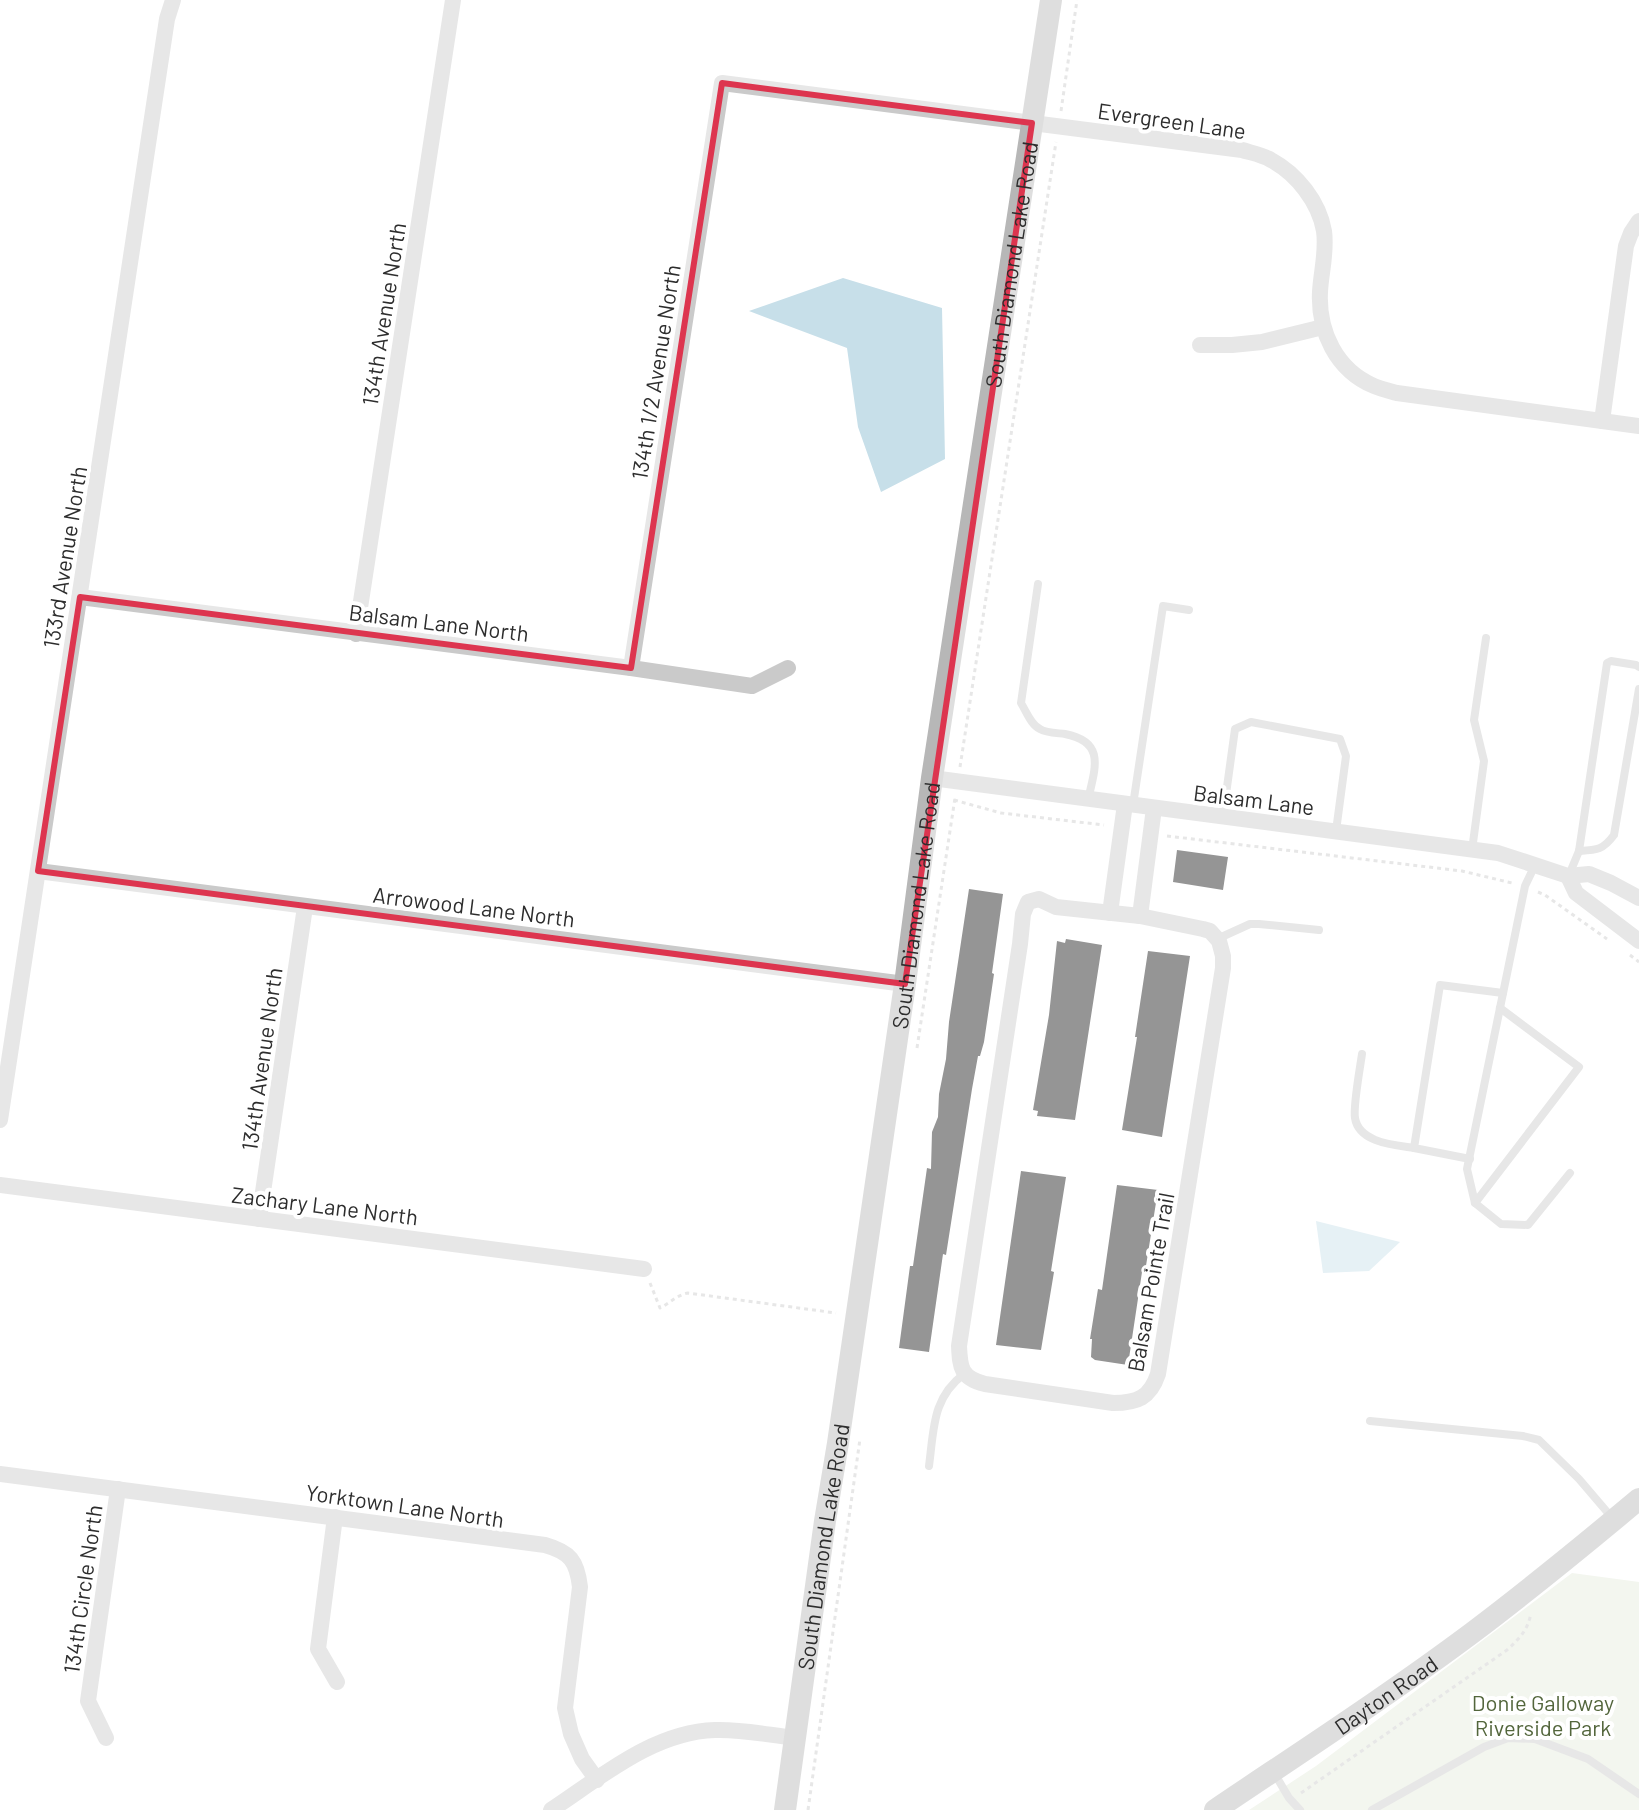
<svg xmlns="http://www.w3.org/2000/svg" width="1639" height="1810" font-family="Barlow,sans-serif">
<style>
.green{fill:#e4eadb}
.water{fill:#c7dfe9}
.building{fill:#141414}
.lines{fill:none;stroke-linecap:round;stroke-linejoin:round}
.path{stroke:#cacaca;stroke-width:3;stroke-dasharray:4 4;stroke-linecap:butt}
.lane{stroke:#cacaca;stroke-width:8}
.street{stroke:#cacaca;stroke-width:16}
.secondary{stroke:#b7b7b7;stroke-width:22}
.marked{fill:none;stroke:#dd354f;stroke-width:6;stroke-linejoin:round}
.labels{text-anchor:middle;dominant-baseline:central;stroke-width:8;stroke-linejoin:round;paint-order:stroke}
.street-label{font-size:22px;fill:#2d2d2d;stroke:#fff}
.park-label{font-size:22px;fill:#53663c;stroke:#fff}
</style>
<rect width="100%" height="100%" fill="#fff"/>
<polygon class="green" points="1572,1573 1639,1582 1639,1810 1249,1810 1316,1766"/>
<g class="water">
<polygon points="843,278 942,308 945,459 881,492 858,427 847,348 749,311"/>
<polygon points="1316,1221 1400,1242 1369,1271 1323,1273"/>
</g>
<g class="building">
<polygon points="1177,850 1228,857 1223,890 1173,882"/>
<polygon points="969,889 1003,894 992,973 994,974 984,1042 980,1056 978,1056 972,1089 946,1255 943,1254 929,1352 899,1348 910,1266 913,1266 927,1168 931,1169 932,1132 938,1117 939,1094 946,1059 949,1022"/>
<polygon points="1066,939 1102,945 1075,1120 1037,1116 1038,1111 1033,1110 1049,1015 1057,941 1065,943"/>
<polygon points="1148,951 1190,956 1162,1137 1122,1130 1137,1037 1135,1037"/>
<polygon points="1021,1171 1066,1177 1051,1271 1054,1272 1041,1350 996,1345"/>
<polygon points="1117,1185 1158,1190 1145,1272 1142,1272 1128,1365 1095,1360 1091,1357 1092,1339 1090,1339 1098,1289 1102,1290"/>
</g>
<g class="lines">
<g class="path">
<polyline points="1061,111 1077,0"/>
<polyline points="960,767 1056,142"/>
<polyline points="954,800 1001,813 1104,825"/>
<polyline points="1167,836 1462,871 1512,883"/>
<polyline points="1538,892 1545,895 1607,939"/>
<polyline points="1630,955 1639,962"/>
<polyline points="917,1048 955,798"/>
<path d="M650,1283L660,1308C670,1303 677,1295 688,1293L836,1313"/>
<path d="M1301,1793L1507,1650C1519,1639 1528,1630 1531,1613"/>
<polyline points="808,1810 860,1439"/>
</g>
<g class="lane">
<path d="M1038,584L1021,703C1026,711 1031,725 1040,729C1046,733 1058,733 1065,734C1106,742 1095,768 1088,800"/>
<polyline points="1133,805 1163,606 1189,610"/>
<polyline points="1223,816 1235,729 1251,722 1340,739 1346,756 1336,831"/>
<polyline points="1472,850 1484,761 1474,720 1486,638"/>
<path d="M1579,851C1597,850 1603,850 1614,835L1639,689"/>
<polyline points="1535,865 1525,886 1467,1169 1475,1203 1501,1224 1528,1225 1570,1173"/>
<polyline points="1569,875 1579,851 1607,663 1611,661 1636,665 1639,667"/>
<polyline points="1217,939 1250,924 1259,924 1319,930"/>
<path d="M1362,1054C1360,1068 1353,1106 1355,1118C1359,1143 1395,1145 1414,1148"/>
<polyline points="1470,1159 1414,1148 1440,985 1503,993"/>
<polyline points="1475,1203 1579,1067 1500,1008"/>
<polyline points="1370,1421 1523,1436 1539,1440 1579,1479 1614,1520"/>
<path d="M929,1466C934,1429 932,1398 964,1374"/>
<polyline points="1273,1771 1289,1798 1300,1810"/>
<polyline points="1372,1810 1484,1747 1508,1738 1535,1739 1588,1759 1639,1794"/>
</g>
<g class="street">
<polyline points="1200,345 1232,345 1262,342 1323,327"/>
<polyline points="1602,421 1626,246 1631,233 1639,221"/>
<polyline points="80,597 631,668 752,686 788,668"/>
<polyline points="356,634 453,0"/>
<path d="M631,668L722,83L1242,150C1252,153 1263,155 1271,160C1297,174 1319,202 1324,231C1327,252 1321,272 1320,292C1318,331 1336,370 1374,386C1381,389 1390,391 1397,393L1639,426"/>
<polyline points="932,778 1498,853 1568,876 1589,874 1611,883 1639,898"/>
<polyline points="38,871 905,984"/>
<polyline points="1568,876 1576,893 1639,941"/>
<path d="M1039,899L1056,907L1140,916L1203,929L1210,931L1219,941L1223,956V968L1158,1374C1150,1398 1137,1403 1113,1403L985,1384C961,1378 960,1368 959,1346L1020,944L1023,914L1028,902Z"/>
<polyline points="1110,913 1125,804"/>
<polyline points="1140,916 1154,808"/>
<polyline points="0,1120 167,19 173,0"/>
<polyline points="0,1185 644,1269"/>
<polyline points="259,1219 305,907"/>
<path d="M0,1474L545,1545C570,1552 577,1561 580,1587L565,1708L571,1734L582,1759L597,1780"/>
<polyline points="335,1517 318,1649 337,1682"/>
<polyline points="106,1738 88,1701 118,1489"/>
<path d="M551,1810C601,1777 653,1732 715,1730C742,1729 768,1735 795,1738"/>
</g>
<g class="secondary">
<path id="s1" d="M785,1810L825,1521L838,1443L905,984L932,778L1051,0"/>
<path id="s2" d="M1215,1810C1301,1752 1389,1695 1472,1633C1529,1590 1584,1545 1639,1499"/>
</g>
</g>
<path d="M0 0H1639V1810H0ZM722,83L1032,123L905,984L38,871L80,597L631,668Z" fill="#fff" fill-opacity=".55" fill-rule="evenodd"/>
<path class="marked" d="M722,83L1032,123L905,984L38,871L80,597L631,668Z"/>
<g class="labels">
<g class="street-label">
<text transform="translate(1172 120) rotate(8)">Evergreen Lane</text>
<text stroke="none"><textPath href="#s1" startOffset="1562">South Diamond Lake Road</textPath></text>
<text transform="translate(383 314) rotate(-81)">134th Avenue North</text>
<text transform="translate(655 372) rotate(-81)">134th 1/2 Avenue North</text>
<text transform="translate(64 557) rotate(-81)">133rd Avenue North</text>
<text transform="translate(439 622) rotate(7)">Balsam Lane North</text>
<text transform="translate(1254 799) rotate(7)">Balsam Lane</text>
<text stroke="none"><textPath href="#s1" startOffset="914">South Diamond Lake Road</textPath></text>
<text transform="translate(474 906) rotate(7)">Arrowood Lane North</text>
<text transform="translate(261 1059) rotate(-82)">134th Avenue North</text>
<text transform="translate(325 1205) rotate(7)">Zachary Lane North</text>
<text transform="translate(1150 1282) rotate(-80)">Balsam Pointe Trail</text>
<text transform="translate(405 1505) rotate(8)">Yorktown Lane North</text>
<text stroke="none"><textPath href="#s1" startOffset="266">South Diamond Lake Road</textPath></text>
<text transform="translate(82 1589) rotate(-82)">134th Circle North</text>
<text stroke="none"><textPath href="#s2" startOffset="206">Dayton Road</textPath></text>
</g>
<g class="park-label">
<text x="1543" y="1702">Donie Galloway<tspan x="1543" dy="25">Riverside Park</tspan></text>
</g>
</g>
</svg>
